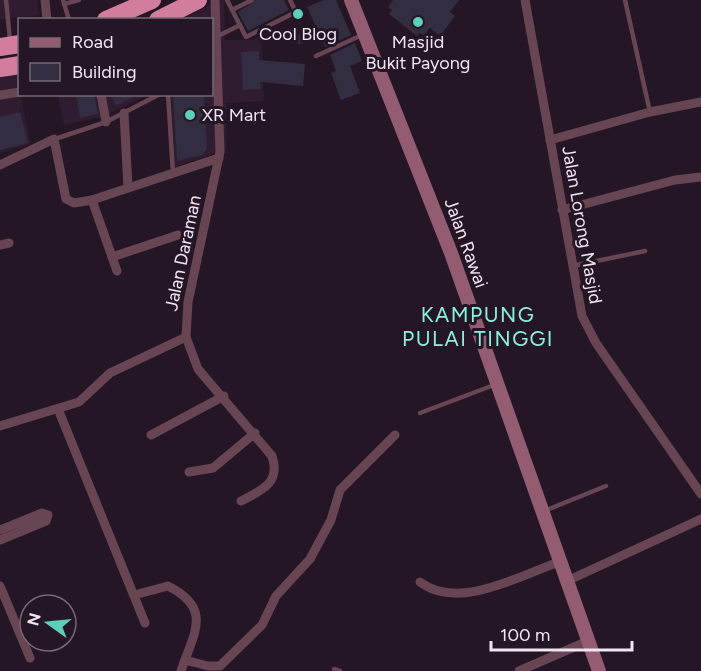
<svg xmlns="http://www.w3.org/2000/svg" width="701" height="671" font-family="Figtree,sans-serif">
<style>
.built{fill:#301c31}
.building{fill:#322d41}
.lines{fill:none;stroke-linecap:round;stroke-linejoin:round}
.lane{stroke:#684552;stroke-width:4.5}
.street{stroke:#684552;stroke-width:9}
.secondary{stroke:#935c71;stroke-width:14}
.highway{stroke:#d27c9e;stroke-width:18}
.poi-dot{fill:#5dceb9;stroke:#251625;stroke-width:2}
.labels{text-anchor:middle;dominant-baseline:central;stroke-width:6;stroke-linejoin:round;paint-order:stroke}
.poi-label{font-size:18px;fill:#f0e5f0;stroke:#251625}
.street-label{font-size:18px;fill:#f0e5f0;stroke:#251625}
.quarter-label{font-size:21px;letter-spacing:1.5px;fill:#8cf1dc;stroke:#251625}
</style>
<rect width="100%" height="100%" fill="#251625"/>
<g class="built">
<polygon points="0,0 37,0 39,15 0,19"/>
<polygon points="221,0 224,0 225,40 253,40 261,35 264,101 226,103 226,150 174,167 171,95 212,94 212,20 183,19"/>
<polygon points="19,73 20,94 31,144 0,153 0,77"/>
<polygon points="58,95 147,95 102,117 64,125"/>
</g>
<g class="building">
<polygon points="256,0 284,0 289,10 248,31 238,12"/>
<polygon points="324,0 336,0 351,35 325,47 307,7"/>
<polygon points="393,0 459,0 450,12 455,16 440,36 430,28 424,35 420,33 417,36 389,14 392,10 388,7"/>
<polygon points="287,34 304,35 303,44 287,42"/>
<polygon points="355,43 362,61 350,66 360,93 341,100 331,73 336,71 330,55"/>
<polygon points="259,51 259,60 305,64 303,86 260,82 261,89 243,90 241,52"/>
<polygon points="76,94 94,94 98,114 80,118"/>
<polygon points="110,94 138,94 116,106"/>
<polygon points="173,94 204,94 207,149 202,155 177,161"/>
<polygon points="20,112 28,143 0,150 0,117"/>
</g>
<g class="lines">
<g class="lane">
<polyline points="6,0 10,40"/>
<polyline points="63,0 69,20"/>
<polyline points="227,0 246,37 296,12 290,0"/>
<polyline points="625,0 650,112"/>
<polyline points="64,4 79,0"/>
<polyline points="232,10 252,0"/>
<polyline points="216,37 240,25"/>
<polyline points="316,56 362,35"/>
<polyline points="168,94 173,173"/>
<polyline points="55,139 106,122 160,94"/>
<polyline points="572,266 645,251"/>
<polyline points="420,413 494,385"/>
<polyline points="544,511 606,486"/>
<polyline points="334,669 340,671"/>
</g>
<g class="street">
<polyline points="45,0 47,20"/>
<path d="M215,0L220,152L188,302L186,337L198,369L272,456C281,483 262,490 241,501"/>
<polyline points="525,0 582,316 596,343 701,494"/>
<polyline points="101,94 106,122"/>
<polyline points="0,95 20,92"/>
<polyline points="124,113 128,188"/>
<polyline points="550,140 650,112 701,102"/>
<polyline points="0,165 54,139 66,199 74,203 92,200 219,158"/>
<polyline points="92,200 117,271"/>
<polyline points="562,210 675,180 701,177"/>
<polyline points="0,245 9,243"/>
<polyline points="112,257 178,235"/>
<polyline points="58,409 145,623"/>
<polyline points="0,426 79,402 110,373 186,337"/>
<polyline points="151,435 224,396"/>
<polyline points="189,472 213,468 255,433"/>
<polyline points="0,530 42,513 48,515 46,521 0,540"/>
<polyline points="567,581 701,519"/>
<path d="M420,582C458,611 519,576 559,562"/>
<polyline points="0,586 30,658"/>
<path d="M134,595L168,586C214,609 193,634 181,671"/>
<polyline points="185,660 208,666 220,666 262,625 276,596 310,559 331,520 340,490 395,435"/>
<polyline points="519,671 588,641"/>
</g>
<polyline class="secondary" points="351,0 451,253 599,671"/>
<g class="highway">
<polyline points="106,20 152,0"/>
<polyline points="158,20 198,0"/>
<polyline points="0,47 20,44"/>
<polyline points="0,68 20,65"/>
</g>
</g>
<g class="poi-dot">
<circle cx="298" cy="14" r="6"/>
<circle cx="418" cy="22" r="6"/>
<circle cx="190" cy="115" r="6"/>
</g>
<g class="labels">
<g class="poi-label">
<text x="298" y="34">Cool Blog</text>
<text x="418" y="42">Masjid<tspan x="418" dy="21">Bukit Payong</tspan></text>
<text x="202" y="115" text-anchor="start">XR Mart</text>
</g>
<g class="street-label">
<text transform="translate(582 225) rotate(80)">Jalan Lorong Masjid</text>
<text transform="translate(466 243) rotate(70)">Jalan Rawai</text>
<text transform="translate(183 253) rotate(-78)">Jalan Daraman</text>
</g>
<g class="quarter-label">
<text x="478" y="314">KAMPUNG<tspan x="478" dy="24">PULAI TINGGI</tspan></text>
</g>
</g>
<rect x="18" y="18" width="195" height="78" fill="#251625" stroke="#766976" stroke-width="1.5"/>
<rect x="30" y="38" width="30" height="9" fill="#935c71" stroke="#766976" stroke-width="1.5"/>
<text x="72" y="48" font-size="18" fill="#f0e5f0">Road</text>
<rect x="30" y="63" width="30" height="18" fill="#322d41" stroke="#766976" stroke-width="1.5"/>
<text x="72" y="78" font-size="18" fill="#f0e5f0">Building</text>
<g transform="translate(48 623) rotate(285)"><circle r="28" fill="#251625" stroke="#766976" stroke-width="1.5"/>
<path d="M0-4.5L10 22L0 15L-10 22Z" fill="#5dceb9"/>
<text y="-9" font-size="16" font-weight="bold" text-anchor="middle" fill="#f0e5f0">N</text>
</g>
<path d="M491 641v9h141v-9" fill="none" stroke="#f0e5f0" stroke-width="3"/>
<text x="500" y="641" font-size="18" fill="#f0e5f0" stroke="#251625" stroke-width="4.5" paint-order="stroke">100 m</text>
</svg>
